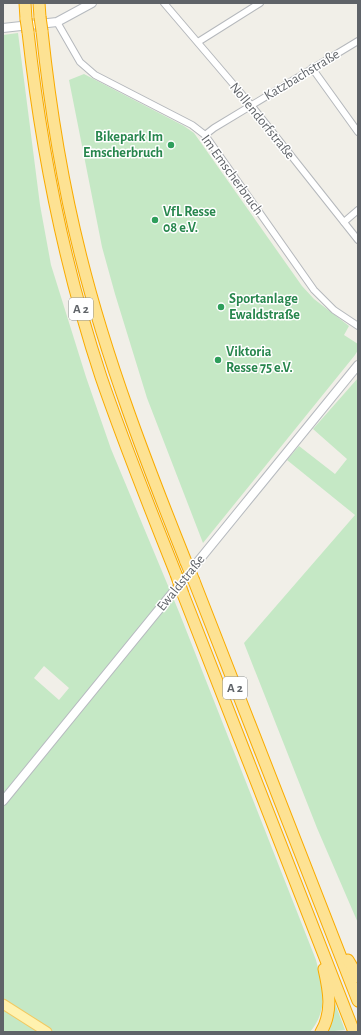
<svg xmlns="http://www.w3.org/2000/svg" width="361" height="1035" font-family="'Alegreya Sans',sans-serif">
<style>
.green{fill:#c5e8c5;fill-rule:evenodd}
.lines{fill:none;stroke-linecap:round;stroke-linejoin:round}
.street-casing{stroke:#b5b8bc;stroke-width:8}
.secondary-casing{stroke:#b6babf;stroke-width:10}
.primary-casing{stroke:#f2c960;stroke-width:11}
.highway-casing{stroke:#f9ab00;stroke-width:13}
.street{stroke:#fff;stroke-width:6}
.secondary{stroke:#fff;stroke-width:8}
.primary{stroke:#fff2af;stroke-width:9}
.highway{stroke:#fde293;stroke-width:11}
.highway-bridge-casing{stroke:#f9ab00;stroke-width:13;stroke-linecap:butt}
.highway-bridge{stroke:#fde293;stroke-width:11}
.leisure-dot{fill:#2e9e5b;stroke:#fff;stroke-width:1.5}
.labels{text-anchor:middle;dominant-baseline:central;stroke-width:3;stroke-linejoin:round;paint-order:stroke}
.shield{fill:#fff;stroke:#8f9295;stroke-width:1}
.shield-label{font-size:13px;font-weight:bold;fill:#5f6368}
.street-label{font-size:14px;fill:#5f6368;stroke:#fff}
.leisure-label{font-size:14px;font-weight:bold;fill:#27864d;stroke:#fff;text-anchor:start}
</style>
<rect width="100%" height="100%" fill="#f1efe8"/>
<g class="green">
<path d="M18,33L40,205L51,265L86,377L111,449L179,612L316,960C323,987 329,1009 310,1032H3V35ZM44,666L69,688L59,700L34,678Z"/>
<polygon points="84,74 184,126 194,133 302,286 314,299 349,326 344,335 358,344 358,350 355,355 203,543 147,398 115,294 102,247 69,80"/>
<polygon points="358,378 358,923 317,828 244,643 355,515 287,460 299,446 335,474 347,459 313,429"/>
<polygon points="333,998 345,1030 324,1032"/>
</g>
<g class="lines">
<defs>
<g id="street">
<polyline points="164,3 251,105 358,240"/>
<polyline points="57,22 80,62 95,75 192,125 205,135 314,290 334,310 358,326"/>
<polyline points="198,42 260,3"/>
<polyline points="312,68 358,132"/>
<polyline points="205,135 214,128 358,41"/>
<polyline points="344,222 358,210"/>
</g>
<g id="secondary">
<polyline points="3,28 57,22 92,3"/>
<polyline points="3,801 358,365"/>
</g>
<polyline id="primary" points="3,1004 47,1032"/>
<g id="highway">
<polyline points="25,3 26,19"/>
<polyline points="39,3 40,17"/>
<path d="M42,31C50,107 62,182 81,257C107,361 146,462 186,562"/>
<path d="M28,32C41,149 64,265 101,377C124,444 150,509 176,574"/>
<polyline points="194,581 358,1001"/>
<polyline points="183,594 354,1032"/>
<polyline points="348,960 358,977"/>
<path d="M321,1032C333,1012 329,991 324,969"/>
</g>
</defs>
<use href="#street" class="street-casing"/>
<use href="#secondary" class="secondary-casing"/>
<use href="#primary" class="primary-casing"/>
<use href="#highway" class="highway-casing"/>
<use href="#street" class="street"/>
<use href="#secondary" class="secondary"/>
<use href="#primary" class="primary"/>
<use href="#highway" class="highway"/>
<defs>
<g id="highway-bridge">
<polyline points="40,17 42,31"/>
<polyline points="26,19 28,32"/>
<polyline points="186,562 194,581"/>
<polyline points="176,574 183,594"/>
</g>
</defs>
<use href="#highway-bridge" class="highway-bridge-casing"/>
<use href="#highway-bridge" class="highway-bridge"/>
</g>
<g class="leisure-dot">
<circle cx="171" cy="145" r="4"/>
<circle cx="155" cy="220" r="4"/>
<circle cx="221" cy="307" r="4"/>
<circle cx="218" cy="360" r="4"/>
</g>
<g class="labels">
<g class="shield">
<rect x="69" y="298" width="24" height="22" rx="3"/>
<rect x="223" y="677" width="24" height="22" rx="3"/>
</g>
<g class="shield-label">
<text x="81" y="309">A 2</text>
<text x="235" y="688">A 2</text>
</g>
<g class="street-label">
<text transform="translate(302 75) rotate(-31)">Katzbachstraße</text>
<text transform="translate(262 121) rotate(51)">Nollendorfstraße</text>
<text transform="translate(232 175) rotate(54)">Im Emscherbruch</text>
<text transform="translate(181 583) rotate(-51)">Ewaldstraße</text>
</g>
<g class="leisure-label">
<text x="163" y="137" text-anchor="end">Bikepark Im<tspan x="163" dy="16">Emscherbruch</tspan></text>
<text x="163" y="212">VfL Resse<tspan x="163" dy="16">08 e.V.</tspan></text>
<text x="229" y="299">Sportanlage<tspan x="229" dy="16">Ewaldstraße</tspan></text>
<text x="226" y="352">Viktoria<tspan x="226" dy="16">Resse 75 e.V.</tspan></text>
</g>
</g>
<rect width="361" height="1035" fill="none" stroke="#5f6368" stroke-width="8"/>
</svg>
